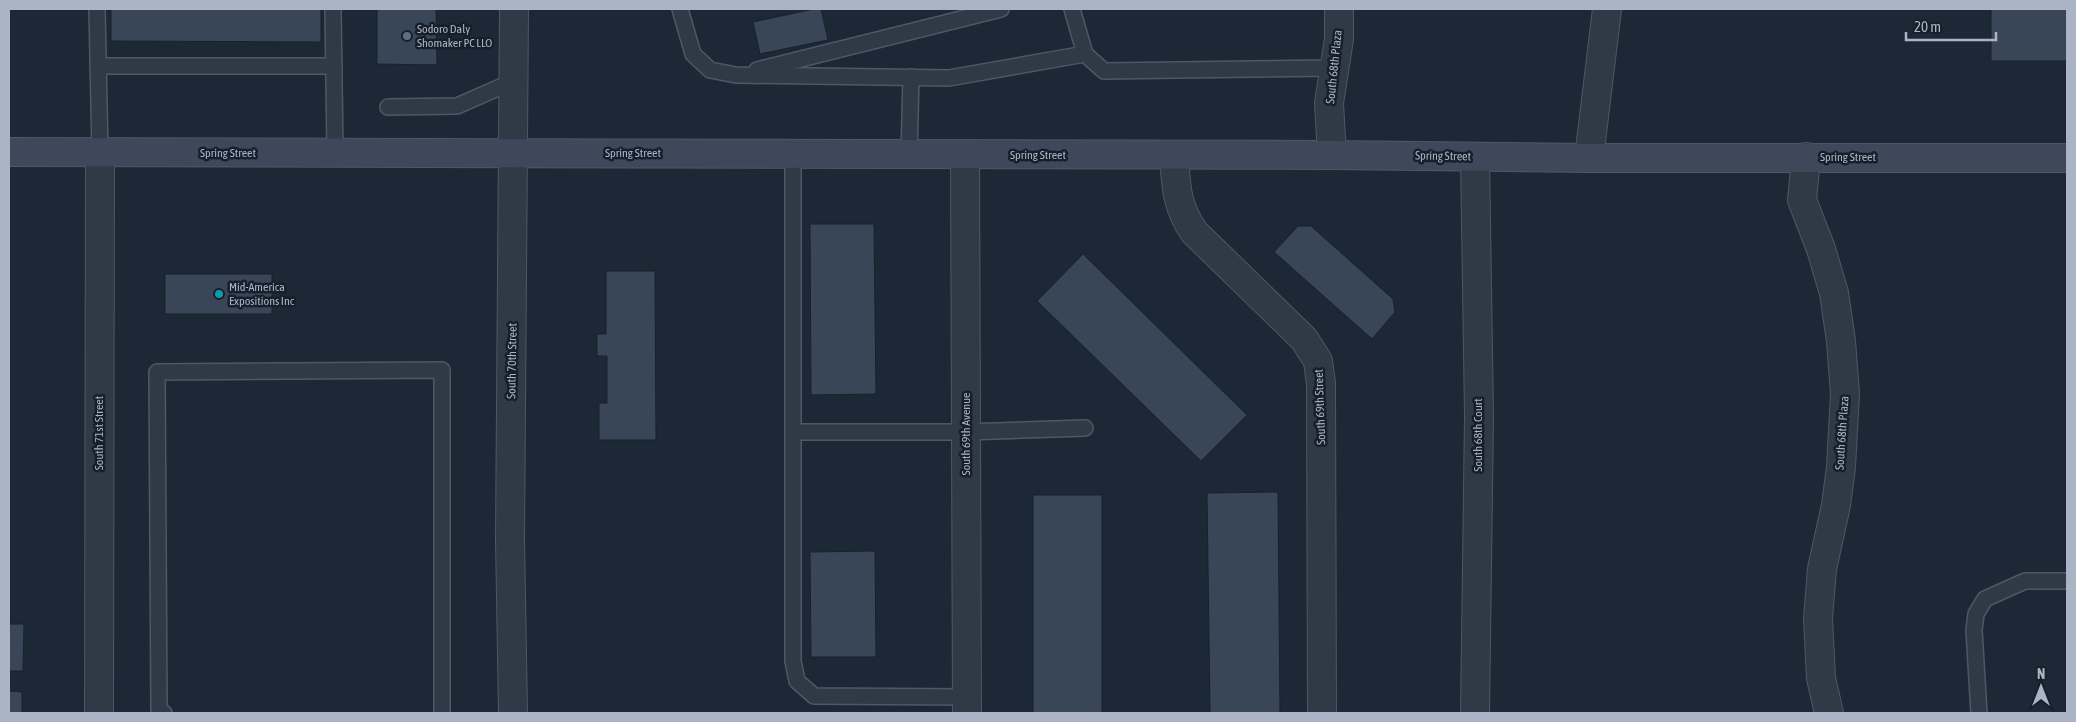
<svg xmlns="http://www.w3.org/2000/svg" width="2076" height="722" font-family="'Asap Condensed',sans-serif">
<style>
.building{fill:#384658;stroke:#18212d}
.lines{fill:none;stroke-linecap:round;stroke-linejoin:round}
.lane-casing{stroke:#4e5766;stroke-width:18}
.street-casing{stroke:#4e5766;stroke-width:30}
.secondary-casing{stroke:#4e5766;stroke-width:30}
.lane{stroke:#303a47;stroke-width:15}
.street{stroke:#303a47;stroke-width:28}
.secondary{stroke:#3e485b;stroke-width:28}
.service-dot{fill:#5c6f8a;stroke:#161f2b;stroke-width:2}
.culture-dot{fill:#0f9aa8;stroke:#161f2b;stroke-width:2}
.labels{text-anchor:middle;dominant-baseline:central;stroke-width:5;stroke-linejoin:round;paint-order:stroke}
.poi-label{font-size:12px;fill:#aab4c5;stroke:#161f2b;text-anchor:start}
.street-label{font-size:12px;fill:#aab4c5;stroke:#161f2b}
</style>
<rect width="100%" height="100%" fill="#1d2837"/>
<g class="building">
<polygon points="111,9 321,9 321,42 111,41"/>
<polygon points="377,9 436,9 437,65 377,64"/>
<polygon points="814,9 821,9 828,40 760,54 753,22"/>
<rect x="1991" y="9" width="76" height="52"/>
<polygon points="810,224 874,224 876,394 811,395"/>
<polygon points="1298,226 1311,226 1393,299 1395,312 1372,339 1274,252"/>
<polygon points="1083,254 1247,415 1201,461 1037,301"/>
<polygon points="606,271 655,271 656,440 599,440 599,403 607,403 607,356 597,356 597,334 606,334"/>
<rect x="165" y="274" width="107" height="40"/>
<polygon points="1278,492 1280,713 1210,713 1207,493"/>
<rect x="1033" y="495" width="69" height="218"/>
<polygon points="875,551 876,657 811,657 810,552"/>
<polygon points="9,624 24,624 23,671 9,671"/>
<polygon points="9,691 22,692 22,713 9,713"/>
</g>
<g class="lines">
<defs>
<g id="lane">
<polyline points="97,9 100,153"/>
<polyline points="333,9 335,153"/>
<polyline points="680,9 693,54 710,70 736,75 949,78 1085,54 1072,9"/>
<polyline points="1085,54 1104,71 1334,68"/>
<polyline points="98,66 334,66"/>
<polyline points="757,70 1001,9"/>
<polyline points="388,107 457,106 514,81"/>
<polyline points="793,154 793,661 797,681 814,696 967,697"/>
<polyline points="909,155 911,77"/>
<polyline points="793,432 966,432 1085,428"/>
<polyline points="164,713 159,709 157,372 442,370 442,713"/>
<polyline points="1979,713 1974,630 1976,614 1985,599 2025,581 2067,581"/>
</g>
<g id="street">
<polyline points="965,155 967,713"/>
<path d="M1174,155C1176,185 1176,206 1194,232L1304,339L1318,361L1321,384L1322,713"/>
<polyline points="1332,155 1329,103 1339,39 1339,9"/>
<polyline points="1475,157 1479,416 1475,713"/>
<polyline points="1806,157 1802,200 1821,249 1834,293 1841,341 1845,394 1841,467 1836,505 1822,569 1818,618 1821,678 1829,713"/>
<polyline points="1589,158 1607,9"/>
<polyline points="99,713 100,153"/>
<polyline points="513,713 510,539 514,9"/>
</g>
<polyline id="secondary" points="9,152 1332,155 1589,158 2067,158"/>
</defs>
<use href="#lane" class="lane-casing"/>
<use href="#street" class="street-casing"/>
<use href="#secondary" class="secondary-casing"/>
<use href="#lane" class="lane"/>
<use href="#street" class="street"/>
<use href="#secondary" class="secondary"/>
</g>
<circle class="service-dot" cx="407" cy="36" r="5"/>
<circle class="culture-dot" cx="219" cy="294" r="5"/>
<g class="labels">
<g class="poi-label">
<text x="417" y="29">Sodoro Daly<tspan x="417" dy="14">Shomaker PC LLO</tspan></text>
<text x="229" y="287">Mid-America<tspan x="229" dy="14">Expositions Inc</tspan></text>
</g>
<g class="street-label">
<text transform="translate(1334 67) rotate(-84)">South 68th Plaza</text>
<text x="228" y="153">Spring Street</text>
<text x="633" y="153">Spring Street</text>
<text x="1038" y="155">Spring Street</text>
<text transform="translate(1443 156) rotate(1)">Spring Street</text>
<text x="1848" y="157">Spring Street</text>
<text transform="translate(512 361) rotate(-89)">South 70th Street</text>
<text transform="translate(1320 407) rotate(-92)">South 69th Street</text>
<text transform="translate(99 433) rotate(-90)">South 71st Street</text>
<text transform="translate(1842 433) rotate(-86)">South 68th Plaza</text>
<text transform="translate(966 434) rotate(-90)">South 69th Avenue</text>
<text transform="translate(1478 435) rotate(-90)">South 68th Court</text>
</g>
</g>
<rect width="2076" height="722" fill="none" stroke="#aab4c5" stroke-width="20"/>
<g transform="translate(2041 687)" stroke="#161f2b" stroke-width="4" paint-order="stroke">
<path d="M0-4L9 19L0 12L-9 19Z" fill="#aab4c5"/>
<text y="-8" font-size="14" font-weight="bold" text-anchor="middle" fill="#aab4c5">N</text>
</g>
<path d="M1906 32v8h90v-8" fill="none" stroke="#aab4c5" stroke-width="2.5"/>
<text x="1914" y="32" font-size="15" fill="#aab4c5" stroke="#161f2b" stroke-width="4" paint-order="stroke">20 m</text>
</svg>
